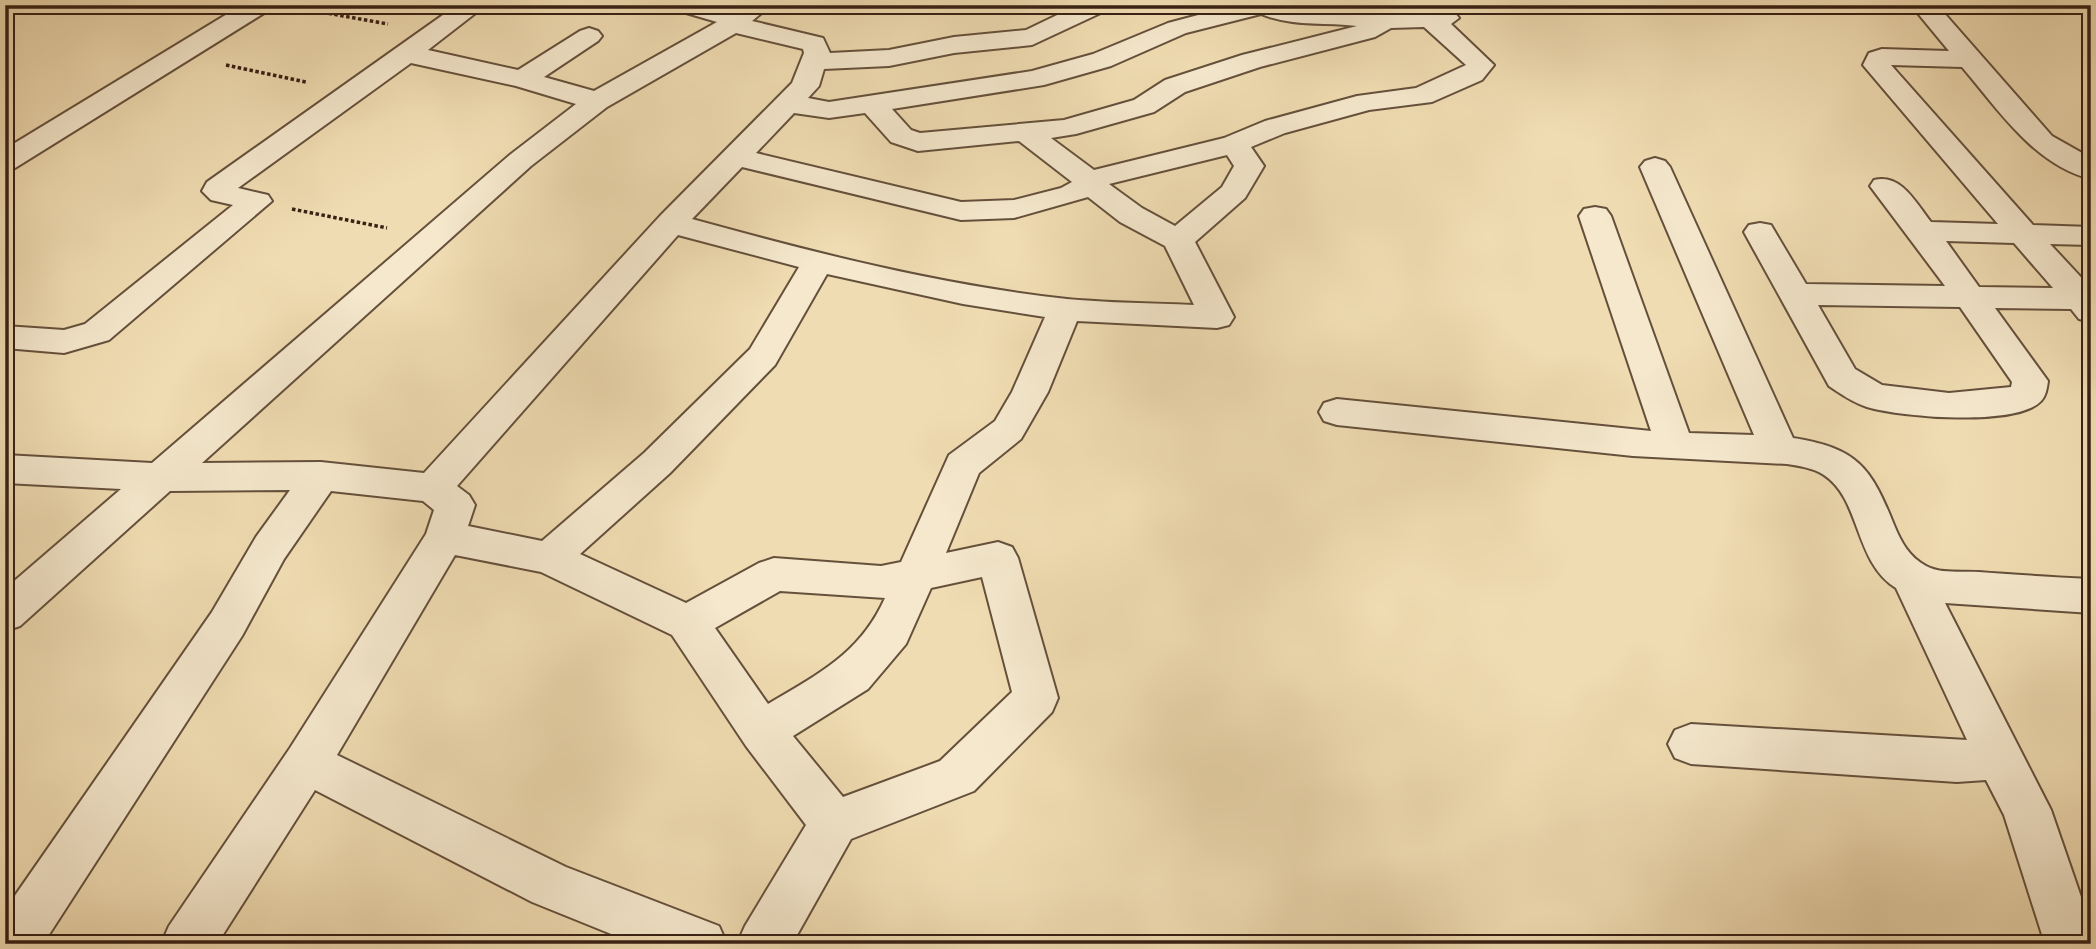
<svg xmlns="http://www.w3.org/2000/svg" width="2096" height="949" font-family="Alegreya,serif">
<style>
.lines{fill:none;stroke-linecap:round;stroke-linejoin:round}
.minor-casing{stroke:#65503c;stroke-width:4}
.path{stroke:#372115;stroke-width:3.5;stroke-dasharray:3.5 2.5;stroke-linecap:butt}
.minor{fill:#f5e8cd;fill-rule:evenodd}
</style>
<rect width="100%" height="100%" fill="#f0dcb2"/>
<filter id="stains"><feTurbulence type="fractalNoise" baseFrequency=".00286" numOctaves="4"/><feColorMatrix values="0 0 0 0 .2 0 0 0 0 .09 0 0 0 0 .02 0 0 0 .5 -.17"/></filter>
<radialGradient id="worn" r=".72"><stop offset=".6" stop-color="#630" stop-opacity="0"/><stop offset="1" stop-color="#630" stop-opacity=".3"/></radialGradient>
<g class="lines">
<defs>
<g id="minor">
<polygon points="242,5 272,5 269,10 15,168 5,171 5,149"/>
<path d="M457,5H486L428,50L518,70L580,31L589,28L598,31L602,36L598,41L544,77L594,91L717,22L676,10L673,5H714L734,11L742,5H771L752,21L823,38L830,53L889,50L954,37L1026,30L1078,5H1110L1107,10L1032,45L954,53L889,66L824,69L819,86L808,98L829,102L1032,71L1093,54L1168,23L1236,5L1328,7L1380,14L1408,12L1403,5H1430L1436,11L1455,13L1459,18L1451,24L1494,65L1482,80L1432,102L1369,110L1285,133L1251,147L1264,166L1245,198L1195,242L1234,317L1229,325L1217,328L1077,321L1048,392L1021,439L979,473L946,553L998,542L1012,547L1018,558L1058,698L1052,712L974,791L851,839L792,944H737L745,926L806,825L746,746L672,635L541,572L455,555L337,755L566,867L719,926L727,944H636L532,902L315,790L217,944H161L169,926L290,748L426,534L434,510L423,501L331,491L284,559L242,636L43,944H5V910L212,612L256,537L290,490L170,491L20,626L5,631V589L121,489L5,483V455L152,463L511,154L576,104L516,86L411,63L238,188L268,195L272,201L109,340L64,353L5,348V326L64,330L85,324L233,205L211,200L202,191L207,182ZM1261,14C1292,27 1324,22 1357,26L1242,55L1165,80L1134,100L1064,120L920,133L911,130L892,109L1044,85L1111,66L1186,33ZM1424,27L1466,65L1416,88L1357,96L1265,121L1224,138L1094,170L1051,138L1076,134L1154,112L1185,92L1260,67L1375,37L1391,28ZM736,33L803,49L804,53L792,83L660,216L424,473L321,462L202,463L531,166L607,107ZM794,113L829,118L865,113L891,142L918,151L1019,141L1072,182L1061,188L1014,200L961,202L756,153ZM1227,155L1234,166L1222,187L1175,226L1142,208L1109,184ZM742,167L961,220L1014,218L1088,197L1120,222L1165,246L1194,305C1152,303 1109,303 1067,299C940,285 815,253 692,219ZM678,235L799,267L750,349L644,453L542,541L468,526L475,505L469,495L457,486ZM827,274L963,304L1045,317L1012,392L995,421L949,455L901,562L881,566L774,558L759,563L686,603L580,554L670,473L775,365ZM982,577L1012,692L940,761L843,797L793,736L868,689L906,644L931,588ZM780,591L885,598C860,654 818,674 768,704L715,628Z"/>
<path d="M1911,5H1937L2052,136L2091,158V179C2034,165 1998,109 1962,67L1891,65L2033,225L2091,227V245L2050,244L2091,288V322L2079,319L2071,309L1995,308L2048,381C2047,388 2046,396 2041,401C2017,427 1900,417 1867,407C1852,402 1841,394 1829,386L1744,232L1749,225L1760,223L1771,225L1806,284L1945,286L1870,186L1874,180C1901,173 1916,203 1931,222L1998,224L1863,65L1869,53L1882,49L1949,51ZM1946,241L2014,243L2053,288L1979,287ZM1818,305L1960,307L2012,382L2011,387L1949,393L1882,385L1855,369Z"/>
<polygon points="2077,5 2091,5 2091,13 2080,10"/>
<path d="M1655,158L1665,161L1670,167L1793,438C1857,448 1871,467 1894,525C1901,542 1909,557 1926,566C1941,574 1962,571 1979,572C2016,575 2053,577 2091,579V613L1945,603L2051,810L2091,926V944H2045L2004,815L1986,780L1957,782L1691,764L1675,758L1668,744L1675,730L1691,724L1967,740L1896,588C1854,562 1861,499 1824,475C1813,468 1800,466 1787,464L1633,456L1337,425L1324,421L1319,412L1324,403L1337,399L1651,431L1579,216L1584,209L1595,207L1606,209L1611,216L1689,433L1754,435L1640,167L1645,161Z"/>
</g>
</defs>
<use href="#minor" class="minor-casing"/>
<g class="path">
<polyline points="293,7 388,24"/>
<polyline points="226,65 306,82"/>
<polyline points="292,209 387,228"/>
</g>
<use href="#minor" class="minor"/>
</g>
<rect width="2096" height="949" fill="none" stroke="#f0dcb2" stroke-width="28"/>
<rect x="7" y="7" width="2082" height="935" fill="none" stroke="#372115" stroke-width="3.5"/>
<rect x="14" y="14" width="2068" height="921" fill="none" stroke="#372115" stroke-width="2"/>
<rect width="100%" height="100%" filter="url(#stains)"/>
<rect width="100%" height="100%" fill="url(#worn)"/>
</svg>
